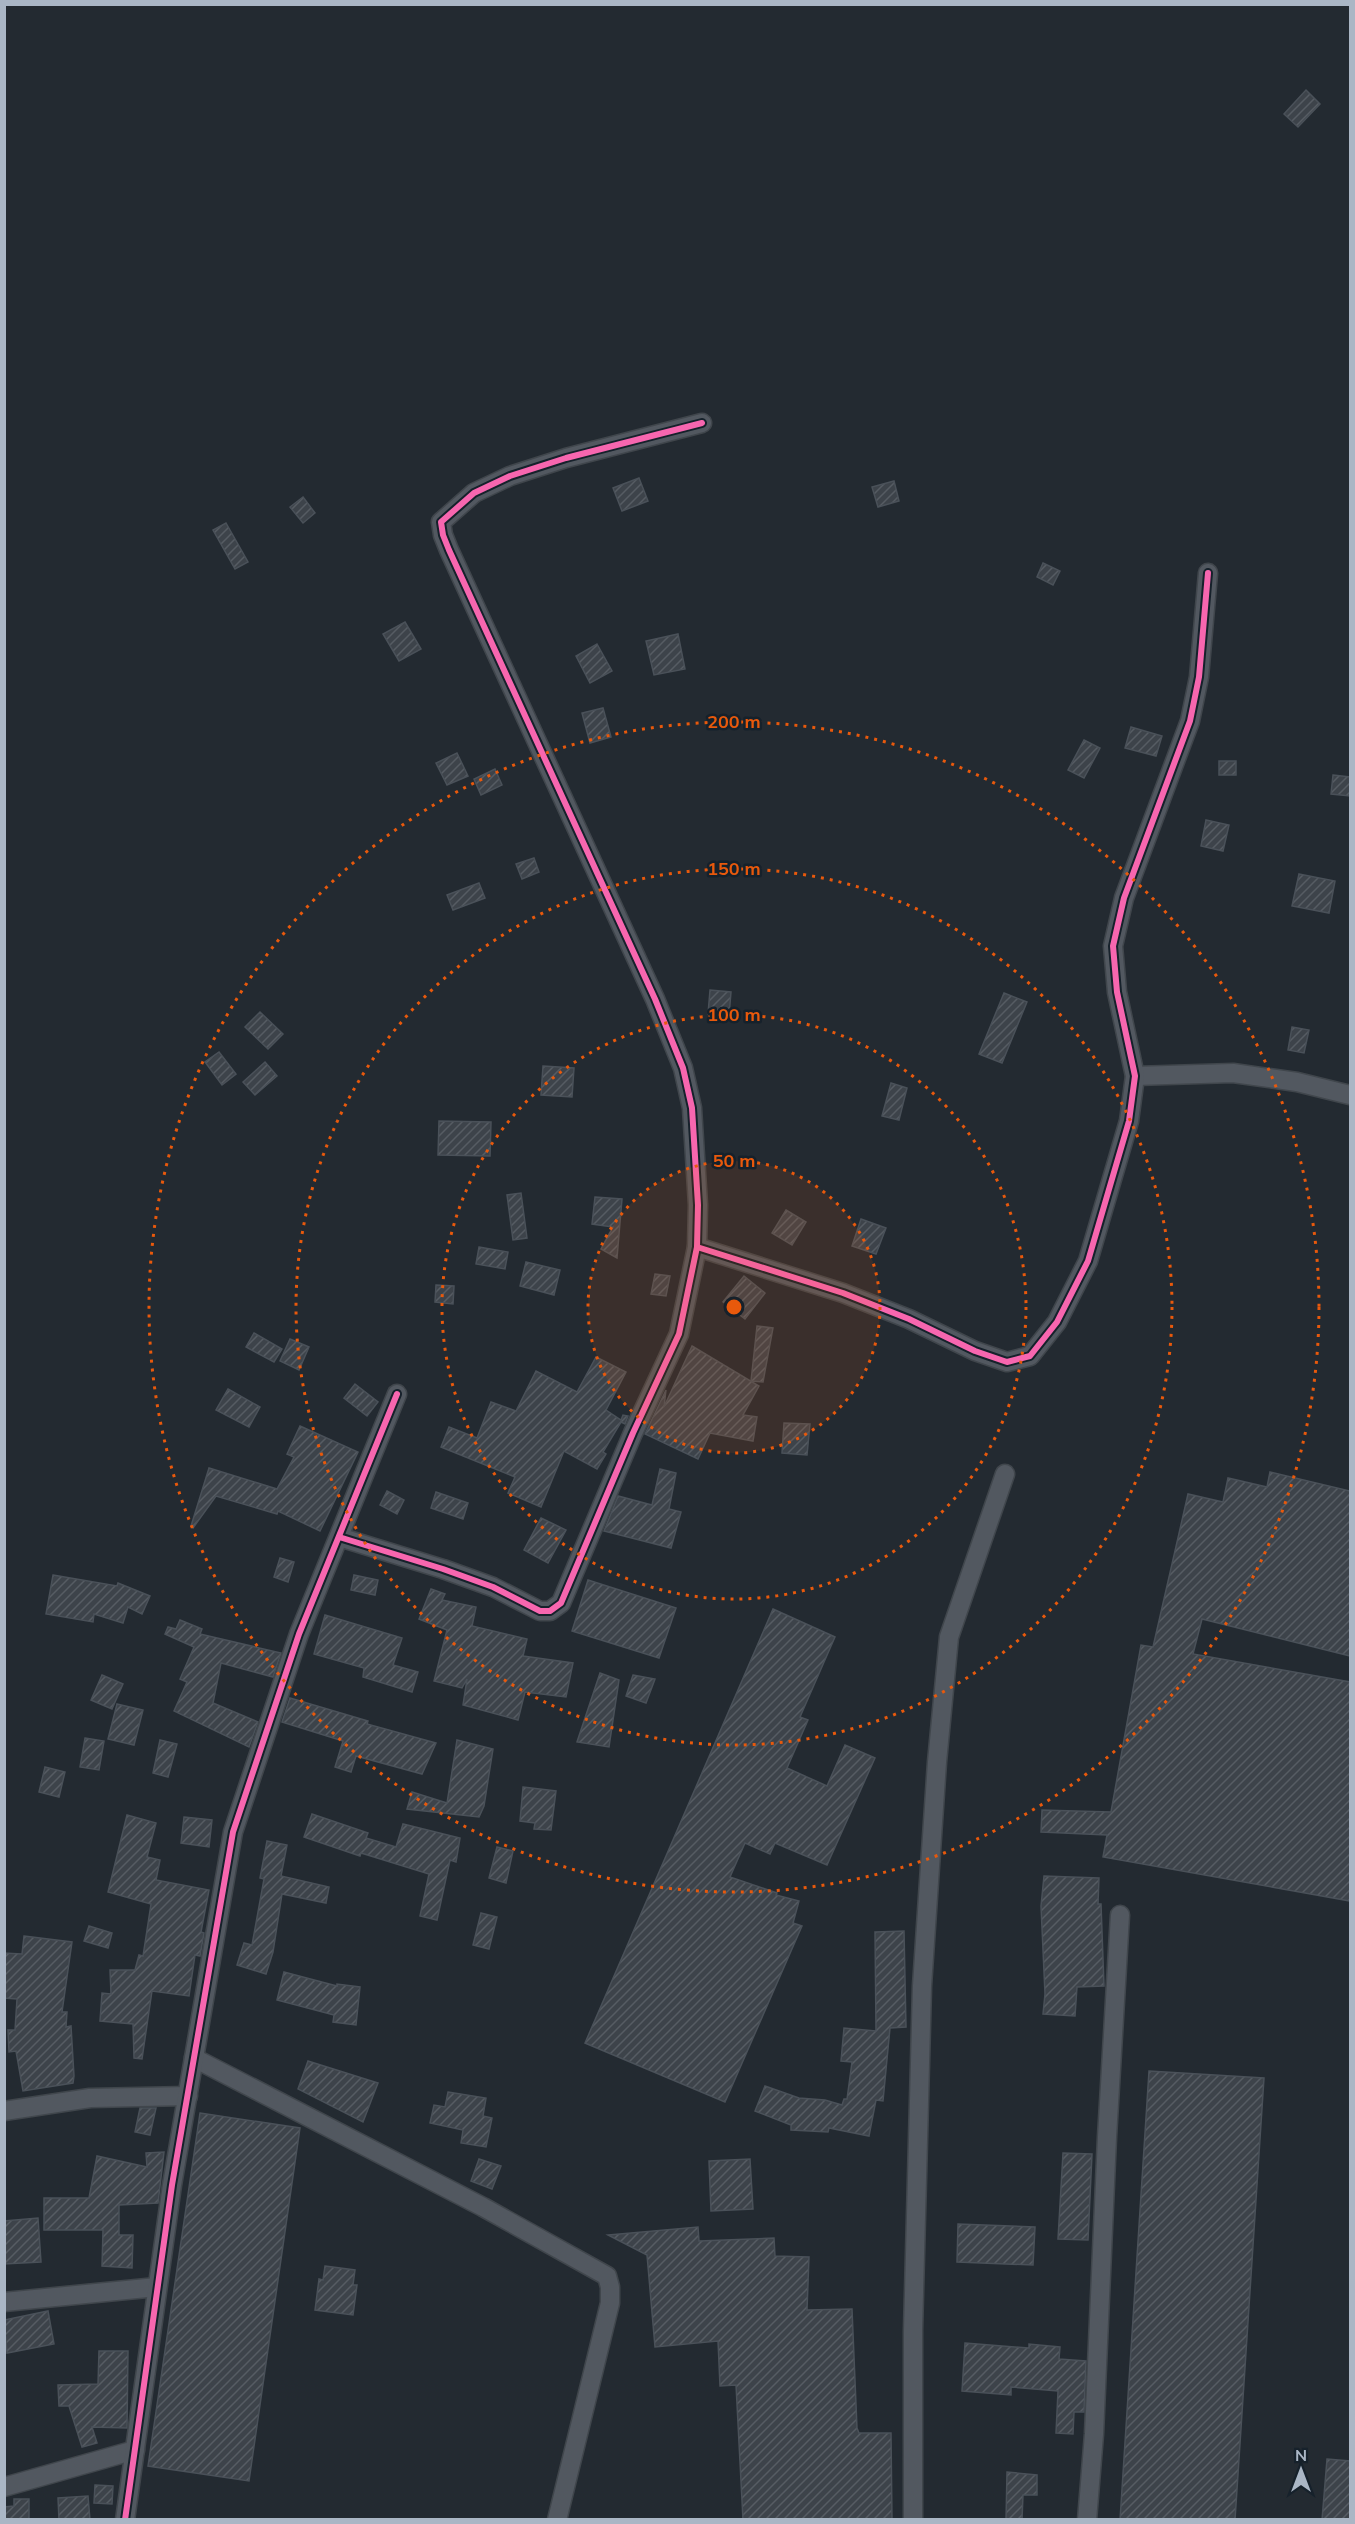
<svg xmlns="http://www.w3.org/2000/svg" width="1355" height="2524" font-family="Mulish,sans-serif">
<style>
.building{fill:url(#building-hatch);stroke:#4a5159;stroke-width:1.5}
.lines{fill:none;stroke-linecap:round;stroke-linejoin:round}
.minor-casing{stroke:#40464c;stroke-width:21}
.minor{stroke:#525860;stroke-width:18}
.cycleway-casing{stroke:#16212b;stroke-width:10}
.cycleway{stroke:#f766af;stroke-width:6}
.ring{fill:none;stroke:#e8590c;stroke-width:3;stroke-dasharray:3 6}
.centre{fill:#e8590c;stroke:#16212b;stroke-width:3}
.ring-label{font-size:18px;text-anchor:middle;font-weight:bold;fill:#e8590c;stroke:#16212b;stroke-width:5;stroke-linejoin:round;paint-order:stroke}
</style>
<defs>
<pattern id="building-hatch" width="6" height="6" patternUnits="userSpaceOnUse" patternTransform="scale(1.5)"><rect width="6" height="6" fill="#3d434a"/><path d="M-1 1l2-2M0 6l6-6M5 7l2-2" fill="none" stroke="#565c63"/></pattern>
</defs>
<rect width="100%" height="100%" fill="#232a31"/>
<g class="building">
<polygon points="1306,90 1320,104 1298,127 1284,114"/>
<polygon points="639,478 648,501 622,511 613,488"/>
<polygon points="894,481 899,501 878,507 872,487"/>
<polygon points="303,497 315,513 303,523 290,507"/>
<polygon points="226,523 248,562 235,569 213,530"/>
<polygon points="1043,563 1060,571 1053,585 1037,577"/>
<polygon points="405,622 421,649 399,661 383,634"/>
<polygon points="678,634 685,669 654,675 646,641"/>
<polygon points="597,644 612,671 590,683 576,656"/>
<polygon points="603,708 611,737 590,743 582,713"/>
<polygon points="1131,727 1162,736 1156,756 1125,748"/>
<polygon points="1084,740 1100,748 1084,778 1068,770"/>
<polygon points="457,753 468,776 447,785 436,763"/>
<rect x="1219" y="761" width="17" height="14"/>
<polygon points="495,769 502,785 481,795 474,779"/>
<polygon points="1333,775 1350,777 1350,796 1331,794"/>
<polygon points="1206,820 1229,825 1223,851 1201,846"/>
<polygon points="534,858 539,872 522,879 516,864"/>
<polygon points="1299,874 1335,881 1329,913 1292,906"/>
<polygon points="479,883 485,898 453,910 447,895"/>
<polygon points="710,990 731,992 729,1016 708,1014"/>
<polygon points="1004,993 1027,1002 1002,1063 979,1054"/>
<polygon points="260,1012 283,1034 268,1049 245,1027"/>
<polygon points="1292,1027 1309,1030 1304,1053 1288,1050"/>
<polygon points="219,1052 236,1074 222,1085 205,1062"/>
<polygon points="265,1062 277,1076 255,1095 243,1082"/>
<polygon points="543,1066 574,1068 572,1097 541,1095"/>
<polygon points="891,1083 907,1088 899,1120 882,1116"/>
<polygon points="439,1121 491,1122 490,1156 438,1155"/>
<polygon points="521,1193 527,1238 513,1240 507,1195"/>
<polygon points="595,1197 622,1199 617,1258 601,1249 613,1227 592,1224"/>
<polygon points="786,1210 806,1222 792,1245 772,1233"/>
<polygon points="861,1219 886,1228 876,1254 852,1246"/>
<polygon points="479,1247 508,1252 505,1269 476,1264"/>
<polygon points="526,1262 560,1270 554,1295 520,1286"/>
<polygon points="655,1274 670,1276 666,1296 651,1294"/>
<polygon points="744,1276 765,1293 745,1319 723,1302"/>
<polygon points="436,1285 454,1286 453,1304 435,1302"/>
<polygon points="757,1326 773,1328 763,1382 751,1381"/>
<polygon points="254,1333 282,1349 274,1362 246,1347"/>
<polygon points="290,1339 309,1347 299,1370 280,1361"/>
<polygon points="692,1346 759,1386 743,1415 757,1417 753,1441 710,1433 698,1459 645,1434 666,1390 664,1407"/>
<polygon points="596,1357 626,1372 606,1410 621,1420 623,1415 628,1416 625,1424 621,1422 603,1452 606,1454 597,1469 564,1451 541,1507 508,1493 515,1477 441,1447 449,1427 477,1438 491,1402 516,1411 536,1371 577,1392"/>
<polygon points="355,1384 378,1402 367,1416 344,1398"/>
<polygon points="228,1389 260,1407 249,1427 216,1410"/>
<polygon points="784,1423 810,1424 807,1455 782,1453"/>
<polygon points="300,1426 358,1452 320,1531 278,1511 277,1514 216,1496 193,1528 191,1526 209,1468 277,1489 294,1457 287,1454"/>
<polygon points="660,1469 676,1473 669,1509 681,1512 671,1548 604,1531 618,1496 652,1505"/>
<polygon points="1270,1472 1350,1491 1350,1656 1202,1619 1193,1654 1350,1682 1350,1901 1103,1857 1107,1835 1041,1832 1042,1810 1111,1812 1141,1645 1153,1647 1188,1494 1223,1502 1228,1478 1267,1487"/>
<polygon points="387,1491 404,1500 397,1514 380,1505"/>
<polygon points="436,1492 468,1503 463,1519 431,1508"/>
<polygon points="541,1518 566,1530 548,1563 524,1550"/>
<polygon points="280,1558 294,1562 288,1582 274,1577"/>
<polygon points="53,1575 117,1586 118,1583 150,1596 142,1614 128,1607 123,1623 94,1614 93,1622 46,1614"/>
<polygon points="354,1575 378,1580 375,1595 351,1590"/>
<polygon points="588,1580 676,1608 659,1658 572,1631"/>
<polygon points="431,1589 445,1594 442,1600 476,1607 472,1626 527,1639 523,1656 573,1663 566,1697 525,1692 518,1720 463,1705 467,1679 462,1688 434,1681 447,1630 419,1619"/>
<polygon points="773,1609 835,1637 800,1717 808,1720 787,1768 827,1786 845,1745 875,1758 827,1865 775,1843 770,1854 745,1843 730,1877 777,1893 776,1895 799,1901 793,1923 802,1926 725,2102 585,2043"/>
<polygon points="325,1615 402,1638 393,1665 418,1672 412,1692 363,1677 364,1668 314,1654"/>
<polygon points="180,1620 202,1629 200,1634 281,1653 273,1677 221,1663 213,1703 258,1722 249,1747 174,1711 187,1682 180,1679 194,1647 165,1634 168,1627 176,1629"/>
<polygon points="600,1673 619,1680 609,1747 577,1742"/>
<polygon points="102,1675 123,1684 112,1709 91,1700"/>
<polygon points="633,1675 655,1679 646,1703 626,1696"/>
<polygon points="290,1698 368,1721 367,1724 436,1743 422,1774 356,1756 351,1772 335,1767 343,1741 282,1722"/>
<polygon points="117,1704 143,1710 134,1745 108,1739"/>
<polygon points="85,1738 104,1741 99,1770 80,1767"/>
<polygon points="160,1740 177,1744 168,1777 153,1773"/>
<polygon points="457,1740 493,1749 484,1806 479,1817 407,1809 412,1792 447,1803"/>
<polygon points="45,1767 65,1772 59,1797 39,1792"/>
<polygon points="523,1787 556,1791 551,1830 534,1829 535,1823 520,1821"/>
<polygon points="312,1814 368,1833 366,1838 396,1847 403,1824 460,1838 456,1862 450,1860 437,1920 420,1916 429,1874 361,1853 360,1856 304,1837"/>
<polygon points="127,1815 156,1823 147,1857 160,1860 156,1880 209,1890 201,1932 204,1933 200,1956 195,1955 189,1996 152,1991 142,2059 134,2058 133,2024 100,2021 102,1993 111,1994 110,1970 135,1970 139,1955 143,1956 151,1904 108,1892"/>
<polygon points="184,1817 212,1820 209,1847 181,1843"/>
<polygon points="267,1841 287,1845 281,1876 329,1887 326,1903 282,1894 273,1952 266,1974 237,1965 244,1943 252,1945 264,1879 260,1878"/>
<polygon points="497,1847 513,1851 506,1883 489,1878"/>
<polygon points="1044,1876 1099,1878 1098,1904 1101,1904 1104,1986 1077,1987 1075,2016 1043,2014 1045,1994 1041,1906"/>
<polygon points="481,1913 497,1917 489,1949 473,1945"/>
<polygon points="89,1926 112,1933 108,1948 84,1941"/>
<polygon points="904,1931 906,2027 890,2028 883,2101 876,2100 869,2136 829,2128 828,2132 791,2130 791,2125 755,2111 765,2086 799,2098 825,2100 842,2105 844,2099 847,2099 852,2062 841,2061 844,2028 876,2031 875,1932"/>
<polygon points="24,1936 72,1942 62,2012 67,2012 66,2027 71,2026 74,2076 73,2083 23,2091 16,2051 9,2052 8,2030 15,2030 17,1999 4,1998 4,1953 22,1954"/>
<polygon points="284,1972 337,1986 337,1984 360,1987 356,2025 333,2022 334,2015 277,2000"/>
<polygon points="308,2061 378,2083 363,2122 298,2089"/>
<polygon points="1149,2071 1264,2078 1235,2520 1120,2520"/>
<polygon points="448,2092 486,2098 483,2116 492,2118 486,2147 461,2143 463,2130 430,2123 434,2105 445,2107"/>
<polygon points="140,2108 156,2108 150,2135 135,2132"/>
<polygon points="200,2113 300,2128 249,2481 148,2466"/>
<polygon points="164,2152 158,2203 119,2205 119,2235 133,2235 132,2268 102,2266 103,2230 44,2230 44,2198 89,2198 97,2156 147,2167 146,2153"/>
<polygon points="1063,2153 1092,2154 1088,2240 1058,2239"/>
<polygon points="479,2159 501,2166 492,2189 471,2181"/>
<polygon points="750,2159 753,2209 711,2211 709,2161"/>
<polygon points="38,2218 41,2262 4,2264 4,2221"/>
<polygon points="958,2224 1035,2227 1033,2265 957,2262"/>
<polygon points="698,2227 699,2241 774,2238 775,2256 809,2257 807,2310 852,2309 857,2428 859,2433 891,2433 892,2520 743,2520 736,2385 720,2386 718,2341 655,2347 647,2255 608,2235"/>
<polygon points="325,2266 355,2270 353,2285 357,2285 353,2315 315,2310 319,2279 323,2280"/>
<polygon points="48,2311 54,2344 7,2353 4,2320"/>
<polygon points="965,2343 1029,2348 1029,2344 1060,2347 1059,2359 1086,2361 1084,2412 1074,2412 1073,2434 1056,2433 1058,2391 1011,2387 1011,2395 962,2391"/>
<polygon points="99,2351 128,2351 127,2428 92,2427 97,2443 82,2447 69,2406 59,2406 58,2385 98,2384"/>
<polygon points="1327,2459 1350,2461 1350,2520 1322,2520"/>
<polygon points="1007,2472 1037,2475 1037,2495 1023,2495 1022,2520 1006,2520"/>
<polygon points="95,2485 113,2486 112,2504 94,2503"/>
<polygon points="88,2496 90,2520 59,2520 58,2498"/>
<polygon points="14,2499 29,2499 29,2520 4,2520 4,2507 14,2506"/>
</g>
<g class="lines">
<defs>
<g id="minor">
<polyline points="1135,1076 1233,1073 1297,1082 1350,1095"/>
<polyline points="697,1247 843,1293 909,1319 975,1351 1007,1362 1030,1356 1057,1322 1088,1261 1129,1121 1135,1076 1117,992 1113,946 1124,898 1190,721 1199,677 1208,573"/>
<polyline points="339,1537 443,1569 493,1587 540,1611 550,1611 561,1603 633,1433 679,1334 697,1247 698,1205 692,1108 683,1068 655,999 449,550 443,535 441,522 474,493 510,476 566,458 702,423"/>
<polyline points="194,2058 483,2207 607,2276 610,2287 610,2303 557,2520"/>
<polyline points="4,2111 90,2098 188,2096"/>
<polyline points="4,2302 157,2287"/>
<polyline points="4,2487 135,2450"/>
<polyline points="125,2520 172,2185 233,1832 299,1634 397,1394"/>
<polyline points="913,2520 913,2331 922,1986 937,1762 949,1637 1005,1474"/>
<polyline points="1087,2520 1094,2434 1107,2137 1120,1915"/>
</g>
</defs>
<use href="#minor" class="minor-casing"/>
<use href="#minor" class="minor"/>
<defs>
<g id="cycleway">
<polyline points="697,1247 843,1293 909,1319 975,1351 1007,1362 1030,1356 1057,1322 1088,1261 1129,1121 1135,1076 1117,992 1113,946 1124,898 1190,721 1199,677 1208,573"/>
<polyline points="339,1537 443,1569 493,1587 540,1611 550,1611 561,1603 633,1433 679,1334 697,1247 698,1205 692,1108 683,1068 655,999 449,550 443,535 441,522 474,493 510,476 566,458 702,423"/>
<polyline points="125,2520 172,2185 233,1832 299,1634 397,1394"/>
</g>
</defs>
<use href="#cycleway" class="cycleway-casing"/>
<use href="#cycleway" class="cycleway"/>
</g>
<circle cx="734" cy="1307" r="146" fill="#e8590c" fill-opacity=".12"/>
<g class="ring">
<circle cx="734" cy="1307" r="146"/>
<circle cx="734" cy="1307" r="292"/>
<circle cx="734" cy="1307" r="438"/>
<circle cx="734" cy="1307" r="585"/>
</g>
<circle cx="734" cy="1307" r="9" class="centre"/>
<g class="ring-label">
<text x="734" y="728">200 m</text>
<text x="734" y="875">150 m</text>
<text x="734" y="1021">100 m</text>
<text x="734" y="1167">50 m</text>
</g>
<rect width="1355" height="2524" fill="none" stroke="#aab6c5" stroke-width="12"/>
<g transform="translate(1301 2470)" stroke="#16212b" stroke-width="4.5" paint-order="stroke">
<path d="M0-4.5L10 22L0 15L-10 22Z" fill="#aab6c5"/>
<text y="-9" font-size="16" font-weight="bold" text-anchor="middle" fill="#aab6c5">N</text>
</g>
</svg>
